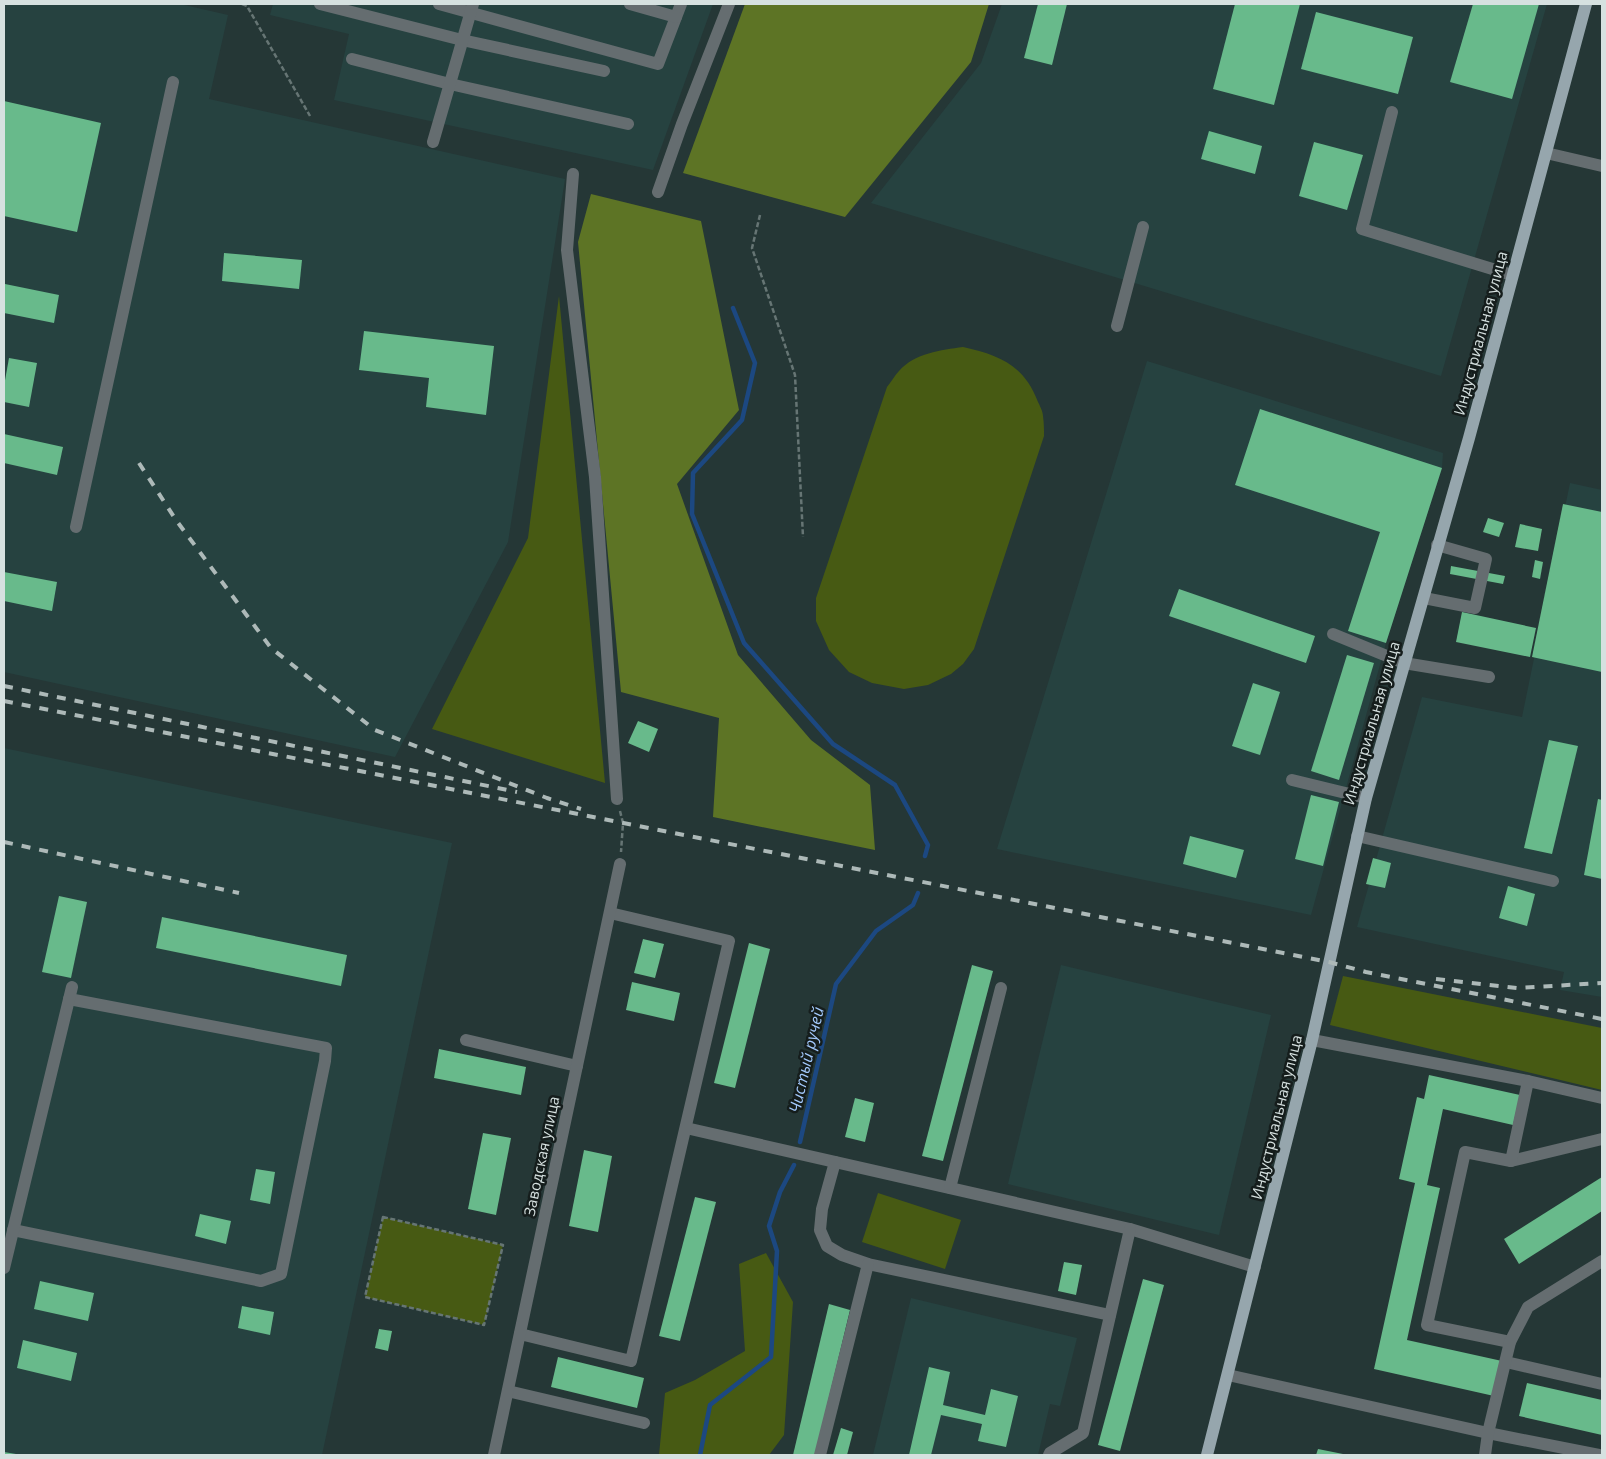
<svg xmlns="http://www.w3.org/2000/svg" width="1606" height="1459" font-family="'Open Sans',sans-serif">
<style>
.built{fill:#264240}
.green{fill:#475a13}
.forest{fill:#5d7425}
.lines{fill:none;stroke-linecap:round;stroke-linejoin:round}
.stream{stroke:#1c4881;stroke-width:4.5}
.building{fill:#68ba8b}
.path{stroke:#667574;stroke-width:2.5;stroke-dasharray:5 2.5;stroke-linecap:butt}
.minor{stroke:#656d70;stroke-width:12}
.major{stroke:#96a6ad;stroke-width:12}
.rail{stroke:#adb9b8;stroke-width:4;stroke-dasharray:9 9;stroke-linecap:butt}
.labels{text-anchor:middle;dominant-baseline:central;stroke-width:5;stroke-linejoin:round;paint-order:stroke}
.street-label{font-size:15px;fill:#d6e1e0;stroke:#151d1c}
.water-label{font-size:16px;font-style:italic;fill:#a3c9fc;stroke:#151d1c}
</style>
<rect width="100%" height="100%" fill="#253736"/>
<g class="built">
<polygon points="4,4 180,4 228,15 209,99 565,179 508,542 395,757 4,672"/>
<polygon points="273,4 713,4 653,170 334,100 349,34 270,15"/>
<polygon points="1002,4 1547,4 1441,376 871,203 981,63"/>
<polygon points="1147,361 1443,453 1442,468 1386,643 1311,915 997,849"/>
<polygon points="1570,483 1602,490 1602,997 1560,990 1564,972 1357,927 1422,697 1522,717"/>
<polygon points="4,748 452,843 322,1455 4,1455"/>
<polygon points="1061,965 1271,1015 1219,1235 1008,1184"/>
<polygon points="911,1298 1077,1338 1060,1406 1050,1404 1038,1455 873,1455"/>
</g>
<g class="green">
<polygon points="559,296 605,783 432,729 528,538"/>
<path d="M963,347C999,355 1024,365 1038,402C1040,406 1043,412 1043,416C1044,423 1044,430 1044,436L974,649L963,664L951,674L928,685L904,689L872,683L849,672L829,650L816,621V598L887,387C891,382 895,375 899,371C915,353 941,350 963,347Z"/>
<polygon points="1343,976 1602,1028 1602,1090 1330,1025"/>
<polygon points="878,1193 961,1220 945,1269 862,1242"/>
<polygon points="383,1217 503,1245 484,1325 365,1297"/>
<polygon points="766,1253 793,1302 784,1435 769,1455 659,1455 665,1393 695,1380 745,1351 739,1264"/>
</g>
<g class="forest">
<polygon points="745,4 989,4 971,62 845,217 683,173"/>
<polygon points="591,194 701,221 739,410 677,484 738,655 811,740 870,785 875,850 713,817 719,718 621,692 578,242"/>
</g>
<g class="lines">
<g class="stream">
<polyline points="733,308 755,363 742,420 693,473 692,514 744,643 833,744 895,785 928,845 925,856"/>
<polyline points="800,1142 836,984 876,931 913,905 918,893"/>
<polyline points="700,1455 710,1405 771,1357 777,1251 769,1226 780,1192 794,1165"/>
</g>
</g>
<g class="building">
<polygon points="1038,4 1067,4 1052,65 1024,58"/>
<polygon points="1235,4 1300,4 1274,105 1213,89"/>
<polygon points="1473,4 1539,4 1512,99 1450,82"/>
<polygon points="1316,12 1413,37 1398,94 1301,69"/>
<polygon points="4,101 101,123 77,232 4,216"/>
<polygon points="1209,131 1262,146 1255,174 1201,159"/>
<polygon points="1314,142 1363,155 1347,210 1299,196"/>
<polygon points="224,253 302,260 299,289 222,281"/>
<polygon points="5,284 59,295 54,323 4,313"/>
<polygon points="364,331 494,346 486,415 426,407 429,378 359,370"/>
<polygon points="9,358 37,363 29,407 4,402 4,386"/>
<polygon points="1260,409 1442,468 1386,643 1348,631 1380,532 1235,485"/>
<polygon points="4,434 63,447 57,475 4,463"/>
<polygon points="1563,504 1602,512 1602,672 1532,657"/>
<polygon points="1488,518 1504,523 1499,537 1483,532"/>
<polygon points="1520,524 1542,529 1538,551 1515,547"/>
<polygon points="1535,560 1543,562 1540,579 1532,577"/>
<polygon points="1451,566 1505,576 1503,584 1450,574"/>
<polygon points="4,572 57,582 52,611 4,601"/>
<polygon points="1179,589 1315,636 1306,663 1169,616"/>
<polygon points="1462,612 1536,628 1530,657 1456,642"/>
<polygon points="1347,655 1374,663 1339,780 1311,771"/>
<polygon points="1253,683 1280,692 1260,755 1232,746"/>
<polygon points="638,721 658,729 649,752 628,743"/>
<polygon points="1549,740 1578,746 1552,854 1524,848"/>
<polygon points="1311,795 1339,802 1323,866 1295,859"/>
<polygon points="1598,799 1602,800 1602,879 1584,875"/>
<polygon points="1190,836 1244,850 1236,878 1183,864"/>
<polygon points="1373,858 1391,863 1385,888 1366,884"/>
<polygon points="1508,886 1535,894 1527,926 1499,918"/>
<polygon points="59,896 87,902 71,978 42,972"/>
<polygon points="162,917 347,955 341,986 156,948"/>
<polygon points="643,939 664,944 655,978 634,973"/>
<polygon points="749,943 770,949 735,1088 714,1083"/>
<polygon points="972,965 993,971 943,1161 922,1156"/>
<polygon points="632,982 680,993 674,1021 626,1010"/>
<polygon points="439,1049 526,1067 521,1095 434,1078"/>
<polygon points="1429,1075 1520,1095 1513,1125 1443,1109 1427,1185 1440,1188 1407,1340 1502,1361 1494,1396 1374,1369 1415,1183 1399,1179 1417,1097 1424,1099"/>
<polygon points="855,1098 874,1103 865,1142 845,1137"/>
<polygon points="483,1133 511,1138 496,1215 468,1209"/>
<polygon points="584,1150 612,1156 598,1232 569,1226"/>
<polygon points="256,1169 275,1172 270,1204 250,1200"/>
<polygon points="1602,1177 1602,1211 1519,1264 1504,1239"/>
<polygon points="695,1197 716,1202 680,1341 659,1336"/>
<polygon points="200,1214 231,1221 226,1244 195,1236"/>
<polygon points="1064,1262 1082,1265 1076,1295 1058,1291"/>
<polygon points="1143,1279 1164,1285 1120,1451 1098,1445"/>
<polygon points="40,1281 94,1293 88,1321 34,1309"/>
<polygon points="829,1304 850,1310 815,1455 793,1455"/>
<polygon points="242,1306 274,1312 270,1335 238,1328"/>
<polygon points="379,1329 392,1331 388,1351 375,1348"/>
<polygon points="23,1340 77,1353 71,1381 17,1368"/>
<polygon points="558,1357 644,1378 637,1408 551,1387"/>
<polygon points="929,1367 950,1372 943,1405 985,1415 991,1389 1018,1396 1006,1447 978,1441 982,1424 941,1415 931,1455 909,1455"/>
<polygon points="1527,1383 1602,1400 1602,1435 1519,1416"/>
<polygon points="841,1428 853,1432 847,1455 833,1455"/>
<polygon points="1318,1449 1343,1454 1343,1455 1316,1455"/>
<polygon points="4,1452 16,1454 16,1455 4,1455"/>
</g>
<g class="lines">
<g class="path">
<polyline points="242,4 247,6 310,116"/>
<polyline points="760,215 752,248 795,375 803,537"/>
<polyline points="620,811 623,823 621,852"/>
<polygon points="383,1217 503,1245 484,1325 365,1297"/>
</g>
<g class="minor">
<polyline points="320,4 462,40 604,71"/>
<polyline points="439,4 658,64 681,4"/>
<polyline points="630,4 676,17"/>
<polyline points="352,59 450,84 628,124"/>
<polyline points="1392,112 1362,229 1512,275"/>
<polyline points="433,142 473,4"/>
<polyline points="1546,153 1602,166"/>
<polyline points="573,174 567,250 595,477 617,799"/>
<polyline points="658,192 682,124 729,4"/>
<polyline points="1117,326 1143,227"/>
<polyline points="76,527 173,82"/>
<polyline points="1424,598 1475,608 1486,559 1437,545"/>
<polyline points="1333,634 1404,663 1489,677"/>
<polyline points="1292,780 1366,798"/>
<polyline points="1357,836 1553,881"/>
<polyline points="466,1040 577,1066"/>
<polyline points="1312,1040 1528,1081 1602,1098"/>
<polyline points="686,1128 1130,1229 1255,1267"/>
<polyline points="1511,1161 1602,1139"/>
<polyline points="835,1162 822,1209 820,1230 827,1246 842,1255 868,1264 1110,1315"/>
<polyline points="950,1188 1001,988"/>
<polyline points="13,1230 261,1281 281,1274 325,1061 326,1048 69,999"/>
<polyline points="4,1268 72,987"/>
<polyline points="520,1334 631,1361 729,941 610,913"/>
<polyline points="1510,1342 1427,1325 1465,1152 1511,1161 1528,1081"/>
<polyline points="1506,1362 1602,1384"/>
<polyline points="1228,1375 1488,1433 1599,1455"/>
<polyline points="508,1391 644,1423"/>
<polyline points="494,1455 620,864"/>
<polyline points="820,1455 868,1264"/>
<polyline points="1049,1455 1050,1453 1083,1433 1130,1229"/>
<polyline points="1485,1455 1488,1433 1510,1342 1528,1307 1602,1261"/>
</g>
<polyline class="major" points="1207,1455 1312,1040 1366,798 1469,438 1586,4"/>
<g class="rail">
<polyline points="139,463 176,520 271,648 375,730 547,798 581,809"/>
<polyline points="4,686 517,792"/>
<polyline points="4,701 1329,962 1366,972 1602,1019"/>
<polyline points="4,842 239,893"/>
<polyline points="1436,979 1517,988 1602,983"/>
</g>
</g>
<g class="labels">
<g class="street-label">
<text transform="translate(1480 333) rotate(-75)">Индустриальная улица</text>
<text transform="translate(1371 723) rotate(-74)">Индустриальная улица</text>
<text transform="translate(1276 1117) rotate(-76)">Индустриальная улица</text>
<text transform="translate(541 1156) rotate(-78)">Заводская улица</text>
</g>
<g class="water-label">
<text transform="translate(806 1060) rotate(-77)">Чистый ручей</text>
</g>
</g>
<rect width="1606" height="1459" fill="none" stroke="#d6e1e0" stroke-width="10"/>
</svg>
